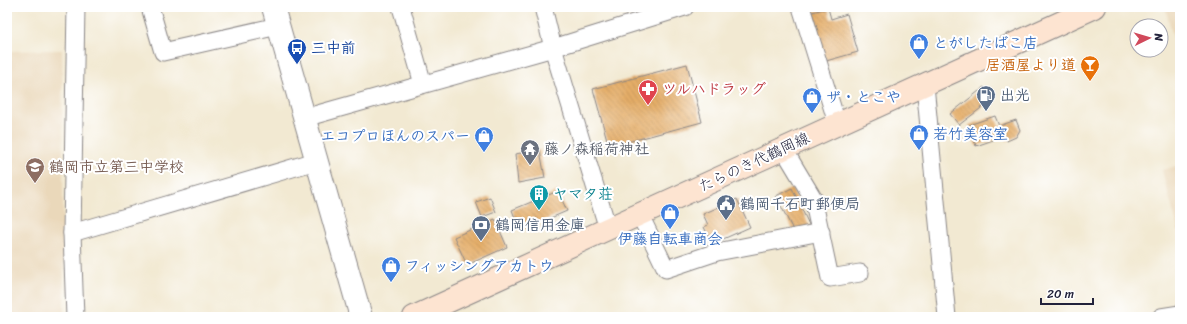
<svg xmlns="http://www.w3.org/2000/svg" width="1187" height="324" font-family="Sriracha,'Klee One',sans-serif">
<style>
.built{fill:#ead8ba}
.building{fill:url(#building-back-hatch)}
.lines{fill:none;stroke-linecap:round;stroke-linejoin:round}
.minor-casing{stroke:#8a8686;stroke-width:19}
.tertiary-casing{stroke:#8a8686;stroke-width:24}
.secondary-casing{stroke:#8a8686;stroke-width:24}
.minor{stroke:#fff;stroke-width:17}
.tertiary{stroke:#fff;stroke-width:22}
.secondary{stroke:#fde4d1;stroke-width:22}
.labels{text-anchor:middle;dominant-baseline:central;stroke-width:4;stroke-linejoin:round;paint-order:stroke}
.shop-label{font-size:15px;font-weight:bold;fill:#366cbe;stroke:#fff;text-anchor:start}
.transit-label{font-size:15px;font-weight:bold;fill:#164399;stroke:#fff;text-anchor:start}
.food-label{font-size:15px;font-weight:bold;fill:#c56008;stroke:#fff;text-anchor:end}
.health-label{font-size:15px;font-weight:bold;fill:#be3a42;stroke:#fff;text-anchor:start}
.service-label{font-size:15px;font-weight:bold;fill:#4e5e75;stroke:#fff;text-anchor:start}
.worship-label{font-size:15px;font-weight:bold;fill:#5b616d;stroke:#fff;text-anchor:start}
.street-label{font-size:15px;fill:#22223b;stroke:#fff}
.education-label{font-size:15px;font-weight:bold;fill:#785e54;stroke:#fff;text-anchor:start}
.culture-label{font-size:15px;font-weight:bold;fill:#0d838f;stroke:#fff;text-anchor:start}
</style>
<defs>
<pattern id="building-back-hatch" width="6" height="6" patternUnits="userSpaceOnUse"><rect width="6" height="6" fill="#e5ad68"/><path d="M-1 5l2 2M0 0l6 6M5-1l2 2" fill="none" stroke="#b98c57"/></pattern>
</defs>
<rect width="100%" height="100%" fill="#fff"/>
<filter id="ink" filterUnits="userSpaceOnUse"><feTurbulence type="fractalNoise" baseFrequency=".025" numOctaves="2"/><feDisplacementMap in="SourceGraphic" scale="8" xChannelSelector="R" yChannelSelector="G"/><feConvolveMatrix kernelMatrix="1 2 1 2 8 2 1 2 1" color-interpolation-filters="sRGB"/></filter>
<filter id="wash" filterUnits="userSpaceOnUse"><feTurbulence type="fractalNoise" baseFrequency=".012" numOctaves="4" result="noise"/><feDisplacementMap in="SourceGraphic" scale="16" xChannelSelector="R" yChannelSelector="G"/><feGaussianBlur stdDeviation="0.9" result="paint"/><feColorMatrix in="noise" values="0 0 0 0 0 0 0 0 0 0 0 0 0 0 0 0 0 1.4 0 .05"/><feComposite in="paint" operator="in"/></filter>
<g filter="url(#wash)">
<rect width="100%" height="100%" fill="#f2e9d2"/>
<g class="built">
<polygon points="1165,7 1180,7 1180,63"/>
<polygon points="62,50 64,317 7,317 7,51"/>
<polygon points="1180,165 1180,237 1162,170"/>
</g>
<g id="blocks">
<g class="building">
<polygon points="828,8 831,19 847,14 858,52 826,61 812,12"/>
<polygon points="687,64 702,122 609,147 593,89"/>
<polygon points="984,87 993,99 959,125 950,114"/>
<polygon points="995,116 999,126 1016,120 1020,130 1016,137 1007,141 1005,136 976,146 969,125"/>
<polygon points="540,150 545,178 518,183 515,154"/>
<polygon points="792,188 811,229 795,234 776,196"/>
<polygon points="558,191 567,211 520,231 512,210"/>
<polygon points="490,197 496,212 482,217 476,202"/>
<polygon points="737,199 750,227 712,244 704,227 708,225 703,214"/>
<polygon points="495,219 507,247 467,265 454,237"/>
</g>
</g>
</g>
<g filter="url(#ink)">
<use href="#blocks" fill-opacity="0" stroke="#8a8686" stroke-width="1"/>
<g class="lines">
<defs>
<g id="minor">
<polyline points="150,7 163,52 278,26"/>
<polyline points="401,7 423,84"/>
<polyline points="543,7 553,48 608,229"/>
<polyline points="801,7 837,123"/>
<polyline points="925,85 947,317"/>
<polyline points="304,118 553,48 685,7"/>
<polyline points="783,148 813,198 830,278 860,273"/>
<polyline points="640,215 666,269 717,252 821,232"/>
<polyline points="72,233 316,161"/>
<polyline points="75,317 72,233 76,7"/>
<polyline points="1161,317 1180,314"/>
</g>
<polyline id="tertiary" points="273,7 361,317"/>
<polyline id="secondary" points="414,317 1095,7"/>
</defs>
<use href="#minor" class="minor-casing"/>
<use href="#tertiary" class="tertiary-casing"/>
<use href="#secondary" class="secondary-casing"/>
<use href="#minor" class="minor"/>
<use href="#tertiary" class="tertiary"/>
<use href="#secondary" class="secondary"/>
</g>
</g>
<defs>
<symbol id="shop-pin" viewBox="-11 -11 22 30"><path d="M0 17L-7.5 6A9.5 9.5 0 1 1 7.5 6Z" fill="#3f7fe0" stroke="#fff"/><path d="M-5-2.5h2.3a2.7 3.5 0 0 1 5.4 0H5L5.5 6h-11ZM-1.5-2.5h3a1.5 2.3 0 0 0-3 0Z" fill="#fff"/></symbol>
<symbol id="bus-pin" viewBox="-11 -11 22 30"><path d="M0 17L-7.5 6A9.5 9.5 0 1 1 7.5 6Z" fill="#1a4fb4" stroke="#fff"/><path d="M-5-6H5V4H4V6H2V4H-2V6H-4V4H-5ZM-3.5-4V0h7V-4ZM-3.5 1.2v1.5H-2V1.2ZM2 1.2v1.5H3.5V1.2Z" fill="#fff"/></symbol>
<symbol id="bar-pin" viewBox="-11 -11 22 30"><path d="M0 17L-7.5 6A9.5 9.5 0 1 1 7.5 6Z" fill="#e8710a" stroke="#fff"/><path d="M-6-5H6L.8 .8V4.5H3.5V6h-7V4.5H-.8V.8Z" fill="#fff"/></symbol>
<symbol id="pharmacy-pin" viewBox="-11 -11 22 30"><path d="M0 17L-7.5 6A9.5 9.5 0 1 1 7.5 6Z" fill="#e0444e" stroke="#fff"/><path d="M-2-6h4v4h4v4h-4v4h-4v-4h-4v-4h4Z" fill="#fff"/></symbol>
<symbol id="fuel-pin" viewBox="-11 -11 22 30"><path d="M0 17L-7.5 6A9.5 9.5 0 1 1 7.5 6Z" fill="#5c6f8a" stroke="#fff"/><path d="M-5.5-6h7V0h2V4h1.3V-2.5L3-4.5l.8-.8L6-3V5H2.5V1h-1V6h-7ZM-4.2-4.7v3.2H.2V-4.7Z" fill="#fff"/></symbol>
<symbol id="temple-pin" viewBox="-11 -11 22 30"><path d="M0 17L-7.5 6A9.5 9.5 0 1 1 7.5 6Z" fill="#6b7280" stroke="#fff"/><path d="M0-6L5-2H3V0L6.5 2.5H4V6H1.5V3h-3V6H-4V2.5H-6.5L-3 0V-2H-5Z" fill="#fff"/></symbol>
<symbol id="school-pin" viewBox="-11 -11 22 30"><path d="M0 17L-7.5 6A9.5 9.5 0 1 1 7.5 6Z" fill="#8d6e63" stroke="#fff"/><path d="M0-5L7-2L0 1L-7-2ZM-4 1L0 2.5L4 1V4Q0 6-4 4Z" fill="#fff"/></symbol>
<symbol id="building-pin" viewBox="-11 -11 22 30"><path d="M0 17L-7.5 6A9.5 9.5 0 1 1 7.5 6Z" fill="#0f9aa8" stroke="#fff"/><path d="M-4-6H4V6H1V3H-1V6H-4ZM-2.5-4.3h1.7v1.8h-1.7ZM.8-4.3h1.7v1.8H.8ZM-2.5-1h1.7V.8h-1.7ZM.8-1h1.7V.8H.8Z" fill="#fff"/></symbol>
<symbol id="civic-pin" viewBox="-11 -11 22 30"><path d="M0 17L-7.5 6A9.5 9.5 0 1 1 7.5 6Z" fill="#5c6f8a" stroke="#fff"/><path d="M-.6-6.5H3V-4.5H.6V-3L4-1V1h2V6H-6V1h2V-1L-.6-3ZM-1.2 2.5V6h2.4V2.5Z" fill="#fff"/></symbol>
<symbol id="bank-pin" viewBox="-11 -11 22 30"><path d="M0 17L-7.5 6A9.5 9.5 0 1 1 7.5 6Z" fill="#5c6f8a" stroke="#fff"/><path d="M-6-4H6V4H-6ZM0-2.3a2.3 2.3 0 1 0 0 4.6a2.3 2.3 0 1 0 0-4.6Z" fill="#fff"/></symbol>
</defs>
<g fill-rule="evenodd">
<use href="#shop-pin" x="908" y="32" width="22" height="30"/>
<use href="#bus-pin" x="286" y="37" width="22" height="30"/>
<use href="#bar-pin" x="1079" y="54" width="22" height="30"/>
<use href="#pharmacy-pin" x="637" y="78" width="22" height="30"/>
<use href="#fuel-pin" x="975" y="84" width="22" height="30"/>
<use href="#shop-pin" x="801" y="86" width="22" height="30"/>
<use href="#shop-pin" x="908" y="123" width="22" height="30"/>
<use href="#shop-pin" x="473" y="125" width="22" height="30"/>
<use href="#temple-pin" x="519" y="138" width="22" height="30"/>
<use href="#school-pin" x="24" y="156" width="22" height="30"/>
<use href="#building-pin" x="528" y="183" width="22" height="30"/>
<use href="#civic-pin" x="715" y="193" width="22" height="30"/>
<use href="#shop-pin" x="659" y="202" width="22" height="30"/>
<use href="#bank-pin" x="470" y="214" width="22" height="30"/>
<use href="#shop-pin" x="380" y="255" width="22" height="30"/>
</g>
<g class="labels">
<g class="shop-label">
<text x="933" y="43">とがしたばこ店</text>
<text x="826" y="97">ザ・とこや</text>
<text x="933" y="134">若竹美容室</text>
<text x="470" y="136" text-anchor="end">エコプロほんのスパー</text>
<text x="670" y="239" text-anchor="middle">伊藤自転車商会</text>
<text x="405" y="266">フィッシングアカトウ</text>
</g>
<g class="transit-label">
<text x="311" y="48">三中前</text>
</g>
<g class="food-label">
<text x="1076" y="65">居酒屋より道</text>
</g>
<g class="health-label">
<text x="662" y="89">ツルハドラッグ</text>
</g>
<g class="service-label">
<text x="1000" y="95">出光</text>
<text x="740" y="204">鶴岡千石町郵便局</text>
<text x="495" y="225">鶴岡信用金庫</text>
</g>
<g class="worship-label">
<text x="544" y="149">藤ノ森稲荷神社</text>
</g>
<g class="street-label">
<text transform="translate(754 162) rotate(-25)">たらのき代鶴岡線</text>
</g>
<g class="education-label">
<text x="49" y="167">鶴岡市立第三中学校</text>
</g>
<g class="culture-label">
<text x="553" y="194">ヤマタ荘</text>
</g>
</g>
<rect width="1187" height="324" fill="none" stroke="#fff" stroke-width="24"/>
<g transform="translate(1149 38) rotate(85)"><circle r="19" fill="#ffffff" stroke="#a7a7b1"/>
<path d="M0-3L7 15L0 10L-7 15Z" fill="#d1495b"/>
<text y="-6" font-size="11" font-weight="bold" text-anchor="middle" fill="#22223b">N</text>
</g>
<path d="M1041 298v6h52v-6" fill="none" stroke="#22223b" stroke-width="2"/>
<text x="1047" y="298" font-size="12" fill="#22223b" stroke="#ffffff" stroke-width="3" paint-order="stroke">20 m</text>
</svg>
